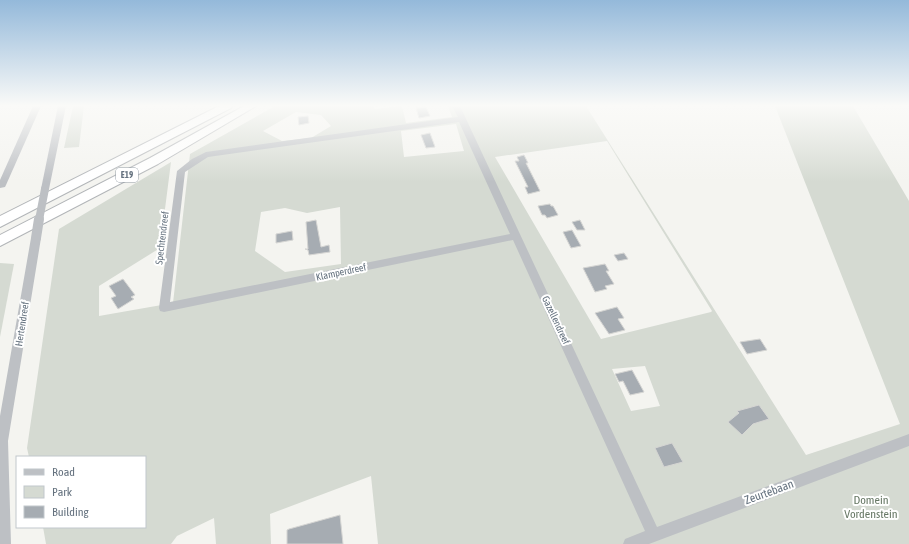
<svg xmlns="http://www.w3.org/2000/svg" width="909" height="544" font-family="'Asap Condensed',sans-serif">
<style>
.green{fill:#d5dad2;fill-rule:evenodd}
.building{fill:#a6acb2;stroke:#d5d5d3}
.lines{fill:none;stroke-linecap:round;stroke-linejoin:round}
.highway-casing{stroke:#b2b5b8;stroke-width:2}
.minor{fill:#bdc0c4;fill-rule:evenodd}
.highway{fill:#fff;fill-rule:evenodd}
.minor-bridge-far1{stroke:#bdc0c4;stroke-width:8}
.minor-bridge{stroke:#bdc0c4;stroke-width:10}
.labels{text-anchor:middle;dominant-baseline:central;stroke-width:4;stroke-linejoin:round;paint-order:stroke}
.shield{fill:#fff;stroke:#939ca5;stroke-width:1}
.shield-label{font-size:9px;font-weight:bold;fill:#65727f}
.street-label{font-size:10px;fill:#65727f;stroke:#fff}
.near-street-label{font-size:12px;fill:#65727f;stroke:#fff}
.near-park-label{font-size:12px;fill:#667764;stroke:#fff}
</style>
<rect width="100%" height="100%" fill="#f4f4f0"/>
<g class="green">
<polygon points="73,106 84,106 79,147 64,148"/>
<path d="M275,106H373L375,109L402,106L406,123L452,117L448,106H586L806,455L900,424L775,106H853L909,201V544H378L371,476L270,514L271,544H216L214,518L177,536L171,544H46L43,527H145V457H29L27,448L59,229L171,162L160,248L99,286V316L173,303L190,154ZM296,112L321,115L331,126L311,138L282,141L263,131ZM456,124L464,151L404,157L401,131ZM607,141L712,311L711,312L601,339L495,157ZM340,207L341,264L285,272L255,251L261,212L285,208L307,213ZM645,366L660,406L631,411L612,369Z"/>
<polygon points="0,263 14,264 0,337"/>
</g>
<g class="building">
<polygon points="426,107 430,116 419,118 416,108"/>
<polygon points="308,116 309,123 299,125 298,117"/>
<polygon points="430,133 435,147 426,148 421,135"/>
<polygon points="524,155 528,163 526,163 540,191 528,194 525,187 528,187 515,161 519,161 517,157"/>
<polygon points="550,204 551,206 553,206 558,215 547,218 545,215 542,215 538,206"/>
<polygon points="316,220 321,247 329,245 330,252 309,255 308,250 305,249 308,249 306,222"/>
<polygon points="580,220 585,230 577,230 572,222"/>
<polygon points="572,230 581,246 571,248 563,232"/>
<polygon points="292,231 293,240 276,243 276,234"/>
<polygon points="624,253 628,259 618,261 614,255"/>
<polygon points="605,264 609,271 606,271 614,284 605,286 607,289 595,292 583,268"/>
<polygon points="123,279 135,295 131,297 134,299 118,309 111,298 116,296 109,286"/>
<polygon points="617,307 624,318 618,319 625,330 609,334 595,313"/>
<polygon points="760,339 767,350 747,354 740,342"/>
<polygon points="632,370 644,392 630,395 623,381 619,382 615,374"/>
<polygon points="759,405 769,419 753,424 742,435 728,422 739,413 737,411"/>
<polygon points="672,443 683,462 664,467 655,448"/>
<polygon points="340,515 343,544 287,544 287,530 289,529"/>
</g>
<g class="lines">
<defs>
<g id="highway">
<polygon points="219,106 232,106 231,108 0,227 0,216"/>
<polygon points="244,106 256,106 158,164 0,246 0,235 150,158"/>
</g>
</defs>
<use href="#highway" class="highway-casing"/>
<g class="minor">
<polygon points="33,106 41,106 6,185 5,187 0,188 0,180"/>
<polygon points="58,106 66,106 49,189 45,192 41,189"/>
<path d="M452,106H460L657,527L909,434V446L649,544H623L625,539L645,531L513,240L164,312L160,311L159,308L177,171L192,159L206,152L458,117ZM459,122L510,234L170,302L185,172L208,157Z"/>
<polygon points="36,235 41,238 8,441 11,544 0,544 0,416 31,238"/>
</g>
<use href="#highway" class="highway"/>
<polyline class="minor-bridge-far1" points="39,220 45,189"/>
<polyline class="minor-bridge" points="36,238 39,219"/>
</g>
<linearGradient id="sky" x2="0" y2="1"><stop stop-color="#94b9da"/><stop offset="0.58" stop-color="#fafaf8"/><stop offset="1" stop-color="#fafaf8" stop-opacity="0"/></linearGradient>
<rect width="909" height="182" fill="url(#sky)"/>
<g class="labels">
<rect class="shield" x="116" y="168" width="22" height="14" rx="3"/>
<g class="shield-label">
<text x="127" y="175">E19</text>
</g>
<g class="street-label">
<text transform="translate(162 238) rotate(-83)">Spechtendreef</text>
<text transform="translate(341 272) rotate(-12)">Klamperdreef</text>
<text transform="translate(556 320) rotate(65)">Gazellendreef</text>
<text transform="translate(22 324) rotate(-81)">Hertendreef</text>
</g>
<g class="near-street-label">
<text transform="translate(769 492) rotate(-20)">Zeurtebaan</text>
</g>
<g class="near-park-label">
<text x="871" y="500">Domein<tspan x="871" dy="14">Vordenstein</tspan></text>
</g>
</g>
<rect x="16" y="456" width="130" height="72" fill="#ffffff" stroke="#c1c7cc"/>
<rect x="24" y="469" width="20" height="6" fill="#bdc0c4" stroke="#c1c7cc"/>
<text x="52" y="476" font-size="12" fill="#65727f">Road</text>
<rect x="24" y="486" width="20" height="12" fill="#d5dad2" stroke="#c1c7cc"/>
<text x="52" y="496" font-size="12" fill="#65727f">Park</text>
<rect x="24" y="506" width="20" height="12" fill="#a6acb2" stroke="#c1c7cc"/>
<text x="52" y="516" font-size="12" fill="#65727f">Building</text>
</svg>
